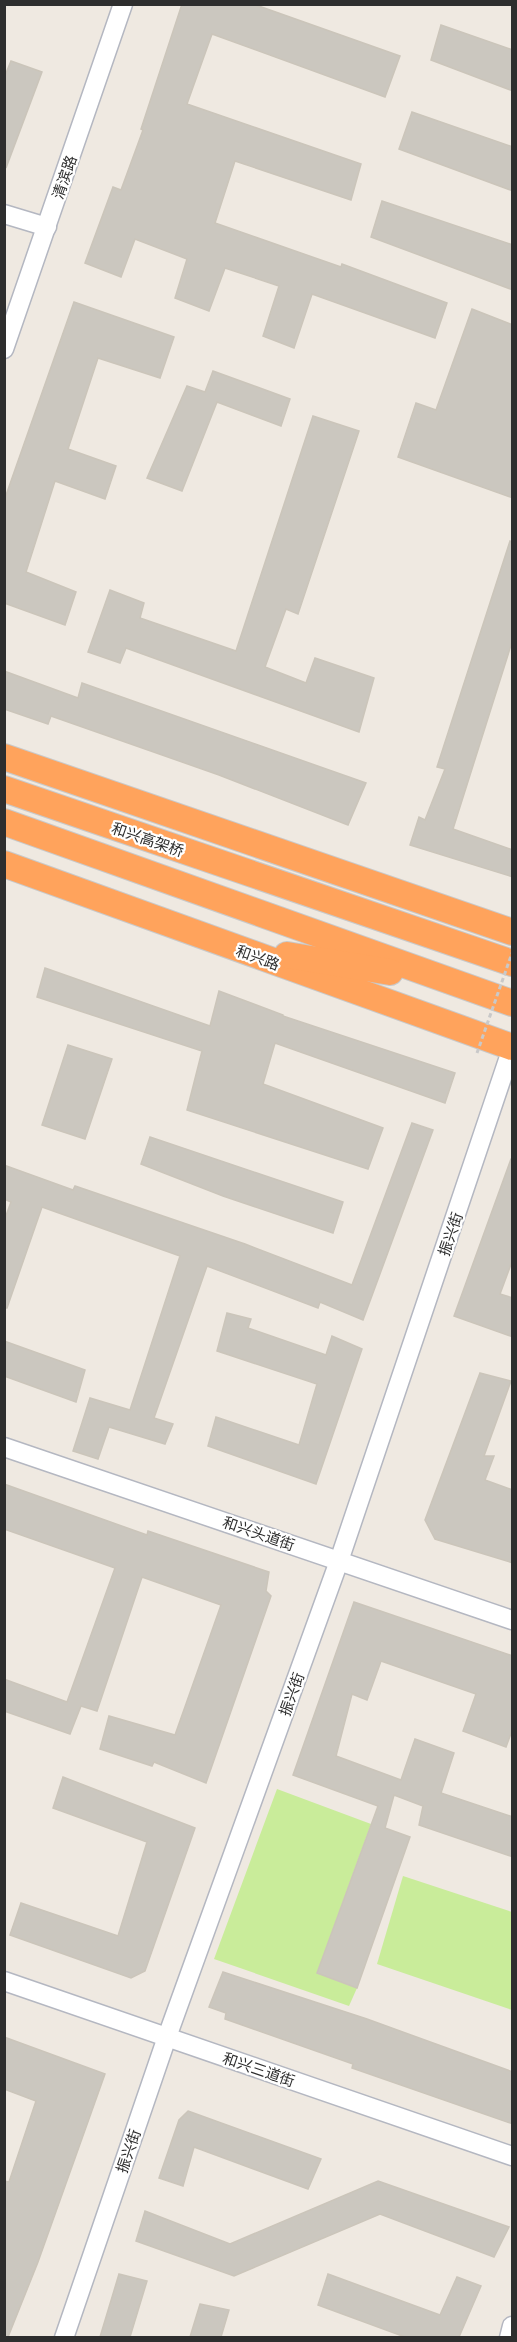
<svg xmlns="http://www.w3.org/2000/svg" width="517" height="2342" font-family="'Open Sans','Noto Sans SC',sans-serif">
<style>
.pitch{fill:#c9ec9a}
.building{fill:#cbc7bf;stroke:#cbc5ba;stroke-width:1.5}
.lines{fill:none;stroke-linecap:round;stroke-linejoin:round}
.minor-casing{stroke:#b4b7c1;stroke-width:21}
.highway-casing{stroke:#c9c9c9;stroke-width:28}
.minor{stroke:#fff;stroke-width:18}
.highway{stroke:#ffa35c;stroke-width:26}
.path-bridge{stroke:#c9c9c9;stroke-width:3;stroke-dasharray:4.5 3;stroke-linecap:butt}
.labels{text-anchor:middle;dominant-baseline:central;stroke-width:4.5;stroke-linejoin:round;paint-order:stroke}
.street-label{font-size:15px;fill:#2e2e2e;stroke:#fff}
</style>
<rect width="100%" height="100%" fill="#efe9e1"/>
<g class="pitch">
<polygon points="277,1789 371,1824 317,1973 357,1988 349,2006 214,1959"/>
<polygon points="403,1876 512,1912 512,2010 377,1964"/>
</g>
<g class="building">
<polygon points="182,4 253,4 400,56 385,97 212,34 187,104 361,164 351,200 235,161 215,223 341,267 342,264 447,303 435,338 312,294 294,348 263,336 279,286 225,268 209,311 175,298 187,259 135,239 121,277 85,263 113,187 121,190 143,130 141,129"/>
<polygon points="441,25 513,50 513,91 431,60"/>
<polygon points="11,61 42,72 6,168 4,78"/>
<polygon points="412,112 513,147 513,191 399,149"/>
<polygon points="382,201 513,245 513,290 371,237"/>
<polygon points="74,302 174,337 160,378 98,358 68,449 116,466 105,499 55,481 26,572 76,592 65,625 4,603 4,501"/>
<polygon points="472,309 513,325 513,498 398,457 416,403 436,410"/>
<polygon points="213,371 290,399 281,426 217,402 182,491 147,478 187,386 205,392"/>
<polygon points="313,416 359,431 298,614 286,609 265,667 306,683 315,658 374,678 359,732 126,648 120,663 88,652 110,590 144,603 140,618 236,651"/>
<polygon points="510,541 513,542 513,639 453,829 513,850 513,877 410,845 419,817 425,820 445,769 437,767"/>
<polygon points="4,671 78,698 82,683 366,783 348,825 219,775 51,716 48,724 4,709"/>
<polygon points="45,968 210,1026 219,991 283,1015 283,1016 455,1073 445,1103 275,1043 263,1084 383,1128 368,1169 187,1110 202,1051 37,997"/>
<polygon points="68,1045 112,1059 85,1139 42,1125"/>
<polygon points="412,1123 433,1130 363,1320 320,1302 318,1308 207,1266 154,1418 173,1424 165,1444 109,1427 98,1459 73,1451 90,1398 130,1410 180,1256 42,1207 7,1308 4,1308 4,1221 11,1202 4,1199 4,1165 73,1190 75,1186 245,1244 352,1285"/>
<polygon points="150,1137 343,1202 333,1233 223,1196 141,1164"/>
<polygon points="511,1159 513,1159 513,1259 500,1294 513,1298 513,1337 454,1316"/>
<polygon points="227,1313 251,1319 248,1328 326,1355 332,1336 362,1349 316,1484 208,1446 216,1417 299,1445 317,1384 217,1351"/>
<polygon points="4,1341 85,1370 76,1402 4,1376"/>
<polygon points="480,1373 511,1381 484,1456 494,1456 485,1480 513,1490 513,1563 435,1539 425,1520"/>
<polygon points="4,1484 147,1535 148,1531 269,1572 266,1591 271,1596 206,1783 154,1762 152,1766 100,1749 109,1716 175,1735 221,1605 142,1577 97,1711 81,1706 70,1734 4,1711 4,1679 67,1702 115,1568 4,1529"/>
<polygon points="354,1602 513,1656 513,1728 506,1747 463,1731 476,1694 381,1661 367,1700 352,1694 336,1756 401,1780 415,1739 454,1753 441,1793 513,1817 513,1857 419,1825 423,1806 394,1795 385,1828 410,1837 357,1988 317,1973 378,1806 293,1775"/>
<polygon points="63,1777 195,1828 145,1971 131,1978 10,1935 21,1903 118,1936 147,1842 53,1808"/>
<polygon points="223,1972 367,2019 513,2072 513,2124 352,2068 353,2064 225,2019 226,2013 209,2007"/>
<polygon points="4,2037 105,2074 38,2262 8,2337 4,2337 4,2181 9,2182 36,2101 4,2089"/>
<polygon points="188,2111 321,2159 308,2189 194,2147 183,2186 159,2178 179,2120"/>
<polygon points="378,2181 509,2227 494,2257 380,2214 234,2276 136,2241 145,2211 230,2244"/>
<polygon points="119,2274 147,2281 130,2337 100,2337"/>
<polygon points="328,2274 440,2315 457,2277 481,2286 459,2337 405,2337 318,2305"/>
<polygon points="200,2304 229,2310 221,2337 190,2337"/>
</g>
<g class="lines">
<defs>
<g id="minor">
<polyline points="4,214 47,227"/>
<polyline points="4,349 123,4"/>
<polyline points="4,1447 512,1620"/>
<polyline points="4,1981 512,2156"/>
<polyline points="64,2338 167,2037 339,1561 512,1048"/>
<polyline points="509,2338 512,2326"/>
</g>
<g id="highway">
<polyline points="4,757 512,932"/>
<polyline points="4,789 512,963"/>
<polyline points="4,822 512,1003"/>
<polyline points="4,864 512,1047"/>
<polyline points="287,955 390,972"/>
</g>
</defs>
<use href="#minor" class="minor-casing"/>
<use href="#highway" class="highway-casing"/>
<use href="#minor" class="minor"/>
<use href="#highway" class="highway"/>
<polyline class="path-bridge" points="477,1053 512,953"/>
</g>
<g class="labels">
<g class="street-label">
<text transform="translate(64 177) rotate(-71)">清滨路</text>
<text transform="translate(148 839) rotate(19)">和兴高架桥</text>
<text transform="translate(258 957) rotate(20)">和兴路</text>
<text transform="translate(450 1234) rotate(-71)">振兴街</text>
<text transform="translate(259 1533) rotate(19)">和兴头道街</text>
<text transform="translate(291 1694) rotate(-70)">振兴街</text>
<text transform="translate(259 2069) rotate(19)">和兴三道街</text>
<text transform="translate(128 2151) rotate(-71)">振兴街</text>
</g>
</g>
<rect width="517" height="2342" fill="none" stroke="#2e2e2e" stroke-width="12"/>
</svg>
